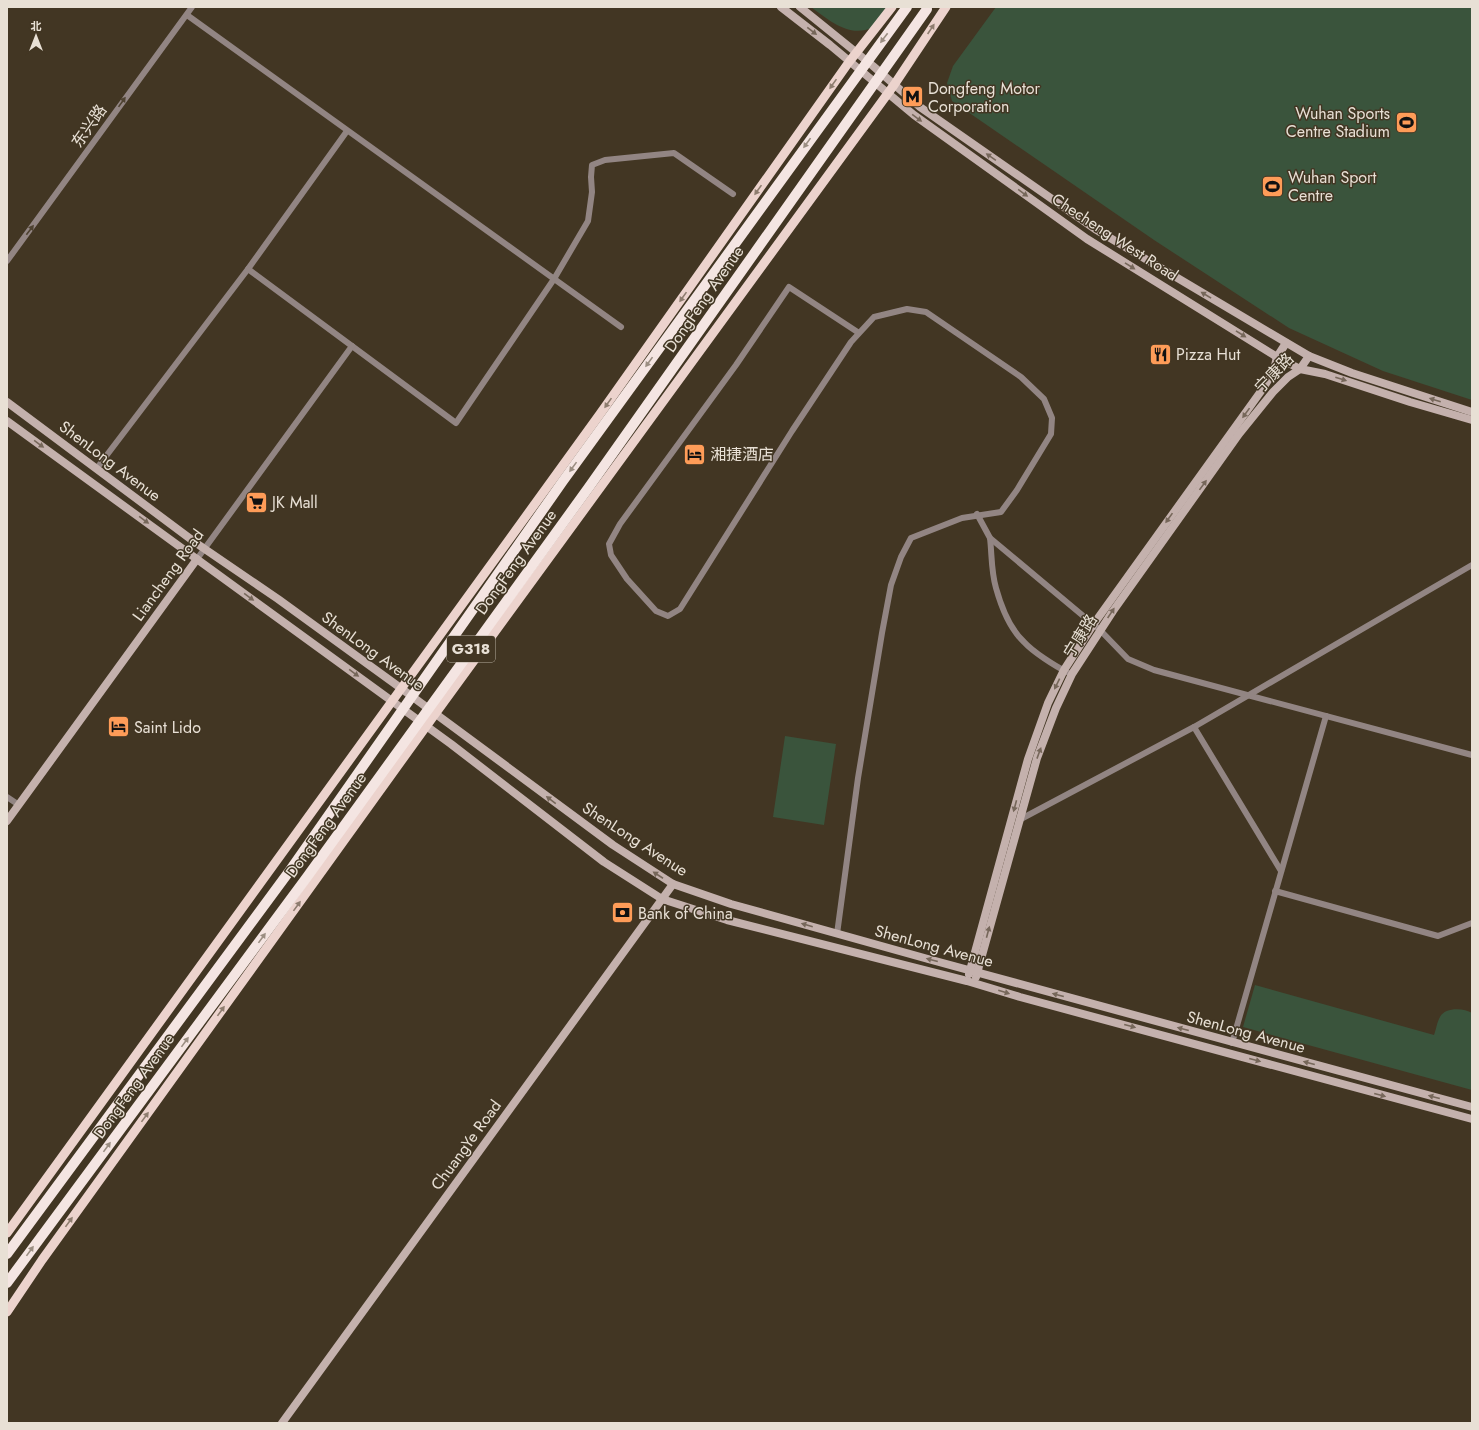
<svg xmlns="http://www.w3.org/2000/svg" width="1479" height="1430" font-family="Jost,'Noto Sans SC',sans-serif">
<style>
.green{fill:#3a543c}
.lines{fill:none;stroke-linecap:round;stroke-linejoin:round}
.minor{stroke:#928583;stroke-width:6}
.secondary{stroke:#c4b1ad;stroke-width:8}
.primary{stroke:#ecd3cd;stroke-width:9}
.trunk-bridge{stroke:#f4e5e2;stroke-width:10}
.oneway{fill:#8e7d6f}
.oneway2{fill:#76675a}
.oneway3{fill:#9b8e82}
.oneway4{fill:#4e4231}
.labels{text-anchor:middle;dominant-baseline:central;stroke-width:3;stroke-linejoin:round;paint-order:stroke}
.shield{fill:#423623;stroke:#b6ada0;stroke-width:1}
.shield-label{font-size:15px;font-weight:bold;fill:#e8e0d5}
.poi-label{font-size:16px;fill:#e8e0d5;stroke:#423623;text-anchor:start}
.street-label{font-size:16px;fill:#e8e0d5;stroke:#423623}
</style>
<rect width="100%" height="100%" fill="#423623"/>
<g class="green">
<path d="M811,7H894C888,13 881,23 873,27C850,39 829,20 811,7Z"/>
<polygon points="996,7 1472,7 1472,400 1383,371 1289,328 1154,240 952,101 947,83 953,66"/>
<polygon points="785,736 836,744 824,825 773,817"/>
<path d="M1255,985L1434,1035C1436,1030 1437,1022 1440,1017C1445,1007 1464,1008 1472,1013V1090L1243,1027Z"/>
</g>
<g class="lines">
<g class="minor">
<polyline points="187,15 621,327"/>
<polyline points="7,261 192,7"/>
<polyline points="248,269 456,423 554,279 588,221 592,192 591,177 592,165 605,160 674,153 733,194"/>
<polyline points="97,468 248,269 347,131"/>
<polyline points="977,514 990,538 1100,630 1128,659 1154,670 1472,755"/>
<path d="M990,538C992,555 991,571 996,588C1001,606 1010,629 1024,642C1033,652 1055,666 1067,672"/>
<polyline points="197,559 352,346"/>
<polyline points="1194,727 1281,871"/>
<polyline points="7,797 19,805"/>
<polyline points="1019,820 1194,727 1472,565"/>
<polyline points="1275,891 1438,936 1472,923"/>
<polyline points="837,934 858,778 882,633 891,585 901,557 911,538 962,518 1001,512 1017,490 1051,434 1052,418 1044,399 1021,377 926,312 907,309 874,317 851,342 792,431 680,609 668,616 656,611 627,579 611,555 609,544 620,524 736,365 789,287 859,333"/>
<polyline points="1232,1043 1326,716"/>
</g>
<g class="secondary">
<polyline points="781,7 830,45 914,115 1087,239 1277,357 1300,369 1325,374 1410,402 1472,420"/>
<polyline points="800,7 873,66 920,107 1095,229 1309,356 1352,373 1472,412"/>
<polyline points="7,402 196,543 278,599 402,689 613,845 673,884 731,904 928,959 1472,1107"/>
<polyline points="7,421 451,744 604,862 662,899 727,920 967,981 1020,997 1472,1119"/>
<polyline points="7,821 197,559"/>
<polyline points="969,974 1028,759 1048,703 1064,670 1093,625 1264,387 1274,370 1277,357 1286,343"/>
<polyline points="976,977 1037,758 1056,708 1072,674 1113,611 1239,434 1273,392 1288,377 1300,369 1309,356"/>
<polyline points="282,1423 673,884"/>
</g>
<g class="primary">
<polyline points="7,1233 600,414 849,62 892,7"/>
<polyline points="7,1312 42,1260 435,714 894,85 946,7"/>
</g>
<g class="trunk-bridge">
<polyline points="7,1254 288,873 563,481 907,7"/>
<polyline points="7,1283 307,877 589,487 927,9"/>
</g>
</g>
<defs><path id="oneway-solid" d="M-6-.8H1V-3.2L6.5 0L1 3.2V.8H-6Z"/></defs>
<g class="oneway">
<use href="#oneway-solid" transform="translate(931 29) rotate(-56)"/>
<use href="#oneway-solid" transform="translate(833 84) rotate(125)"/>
<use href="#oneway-solid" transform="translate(758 190) rotate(125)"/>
<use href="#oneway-solid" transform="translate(683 297) rotate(125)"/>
<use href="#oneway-solid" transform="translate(608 403) rotate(125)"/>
<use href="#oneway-solid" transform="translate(297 906) rotate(-54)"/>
<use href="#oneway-solid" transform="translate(221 1011) rotate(-54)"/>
<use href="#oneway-solid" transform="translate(145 1117) rotate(-54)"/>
<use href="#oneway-solid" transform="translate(69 1222) rotate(-54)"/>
</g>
<g class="oneway2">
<use href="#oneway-solid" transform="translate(812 31) rotate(38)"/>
<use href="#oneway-solid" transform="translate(917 118) rotate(36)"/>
<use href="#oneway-solid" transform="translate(991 157) rotate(-145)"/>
<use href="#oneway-solid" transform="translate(1023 193) rotate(36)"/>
<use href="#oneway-solid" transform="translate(1130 266) rotate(32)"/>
<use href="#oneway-solid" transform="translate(1206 295) rotate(-149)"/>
<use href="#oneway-solid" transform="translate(1241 334) rotate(32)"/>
<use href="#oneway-solid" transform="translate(1341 379) rotate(18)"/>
<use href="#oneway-solid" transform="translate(1435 400) rotate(-163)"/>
<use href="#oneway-solid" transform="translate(1246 413) rotate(126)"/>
<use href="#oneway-solid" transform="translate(39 444) rotate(36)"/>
<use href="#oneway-solid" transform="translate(1203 485) rotate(-54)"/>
<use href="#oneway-solid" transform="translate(1169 518) rotate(125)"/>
<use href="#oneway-solid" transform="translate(144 520) rotate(36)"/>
<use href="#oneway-solid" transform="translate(249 597) rotate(36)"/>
<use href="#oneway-solid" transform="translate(1111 613) rotate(-56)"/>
<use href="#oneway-solid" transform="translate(354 673) rotate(36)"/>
<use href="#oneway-solid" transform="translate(1057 684) rotate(116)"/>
<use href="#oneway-solid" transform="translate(1039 753) rotate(-70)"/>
<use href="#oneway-solid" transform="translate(551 800) rotate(-143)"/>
<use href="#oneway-solid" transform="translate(1015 806) rotate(105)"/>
<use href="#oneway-solid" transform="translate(658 875) rotate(-147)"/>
<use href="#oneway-solid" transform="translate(807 925) rotate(-164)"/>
<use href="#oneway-solid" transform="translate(988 932) rotate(-75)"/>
<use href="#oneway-solid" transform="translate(932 960) rotate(-165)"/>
<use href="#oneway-solid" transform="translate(1004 992) rotate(17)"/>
<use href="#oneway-solid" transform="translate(1058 995) rotate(-165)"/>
<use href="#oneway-solid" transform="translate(1130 1026) rotate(15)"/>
<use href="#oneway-solid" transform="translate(1183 1029) rotate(-165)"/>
<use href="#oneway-solid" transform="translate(1255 1060) rotate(15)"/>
<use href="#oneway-solid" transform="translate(1309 1063) rotate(-165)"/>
<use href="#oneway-solid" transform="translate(1380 1095) rotate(15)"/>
<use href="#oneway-solid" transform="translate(1434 1097) rotate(-165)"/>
</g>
<g class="oneway3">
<use href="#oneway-solid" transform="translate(884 38) rotate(127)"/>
<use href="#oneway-solid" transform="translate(807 143) rotate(126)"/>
<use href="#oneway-solid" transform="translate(649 362) rotate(126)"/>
<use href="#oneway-solid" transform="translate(573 467) rotate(126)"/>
<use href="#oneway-solid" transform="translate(262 938) rotate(-54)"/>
<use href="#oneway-solid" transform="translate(185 1042) rotate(-54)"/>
<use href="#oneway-solid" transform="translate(107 1147) rotate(-54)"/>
<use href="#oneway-solid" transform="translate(30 1251) rotate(-54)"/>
</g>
<g class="oneway4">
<use href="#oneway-solid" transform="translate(122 102) rotate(-55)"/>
<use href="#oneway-solid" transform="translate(30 230) rotate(-53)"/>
</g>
<defs>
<symbol id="metro-square" viewBox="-11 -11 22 22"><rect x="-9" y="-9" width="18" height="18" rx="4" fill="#fe9c58" stroke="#423623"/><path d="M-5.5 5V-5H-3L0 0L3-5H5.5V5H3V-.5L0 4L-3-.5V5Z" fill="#111"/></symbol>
<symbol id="stadium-square" viewBox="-11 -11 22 22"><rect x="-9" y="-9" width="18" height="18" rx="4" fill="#fe9c58" stroke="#423623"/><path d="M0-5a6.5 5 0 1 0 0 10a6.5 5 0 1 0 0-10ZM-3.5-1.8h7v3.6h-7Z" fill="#111"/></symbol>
<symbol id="restaurant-square" viewBox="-11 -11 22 22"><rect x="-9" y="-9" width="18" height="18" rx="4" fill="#fe9c58" stroke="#423623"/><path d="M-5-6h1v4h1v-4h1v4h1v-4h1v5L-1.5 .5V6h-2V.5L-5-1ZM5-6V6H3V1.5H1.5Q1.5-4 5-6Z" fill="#111"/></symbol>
<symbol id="hotel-square" viewBox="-11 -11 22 22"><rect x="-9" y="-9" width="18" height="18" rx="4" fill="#fe9c58" stroke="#423623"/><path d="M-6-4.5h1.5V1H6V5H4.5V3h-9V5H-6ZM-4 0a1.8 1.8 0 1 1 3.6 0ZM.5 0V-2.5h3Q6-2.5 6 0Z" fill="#111"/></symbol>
<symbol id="supermarket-square" viewBox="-11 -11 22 22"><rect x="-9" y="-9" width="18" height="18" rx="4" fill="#fe9c58" stroke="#423623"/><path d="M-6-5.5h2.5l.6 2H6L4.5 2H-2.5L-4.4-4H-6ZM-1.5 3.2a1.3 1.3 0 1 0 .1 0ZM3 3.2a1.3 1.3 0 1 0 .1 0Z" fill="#111"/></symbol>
<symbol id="bank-square" viewBox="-11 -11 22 22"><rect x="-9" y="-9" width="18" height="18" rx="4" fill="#fe9c58" stroke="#423623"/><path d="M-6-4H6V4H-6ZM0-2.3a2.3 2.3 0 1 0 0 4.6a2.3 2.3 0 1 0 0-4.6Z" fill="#111"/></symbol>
</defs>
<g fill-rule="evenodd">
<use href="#metro-square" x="900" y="84" width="25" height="25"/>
<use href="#stadium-square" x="1394" y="110" width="25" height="25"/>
<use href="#stadium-square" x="1260" y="174" width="25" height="25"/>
<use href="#restaurant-square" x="1148" y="342" width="25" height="25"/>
<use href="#hotel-square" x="682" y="442" width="25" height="25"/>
<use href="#supermarket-square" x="244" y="490" width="25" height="25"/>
<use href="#hotel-square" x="106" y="714" width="25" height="25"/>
<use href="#bank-square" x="610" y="900" width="25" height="25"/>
</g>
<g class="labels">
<rect class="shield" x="447" y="636" width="48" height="26" rx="3"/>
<g class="shield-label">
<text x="471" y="649">G318</text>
</g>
<g class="poi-label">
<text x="928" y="88">Dongfeng Motor<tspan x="928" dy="18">Corporation</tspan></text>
<text x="1390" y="113" text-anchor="end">Wuhan Sports<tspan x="1390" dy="18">Centre Stadium</tspan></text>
<text x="1288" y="177">Wuhan Sport<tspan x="1288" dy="18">Centre</tspan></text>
<text x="1176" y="354">Pizza Hut</text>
<text x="710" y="454">湘捷酒店</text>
<text x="272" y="502">JK Mall</text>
<text x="134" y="727">Saint Lido</text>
<text x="638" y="913">Bank of China</text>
</g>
<g class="street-label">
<text transform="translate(89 126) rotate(-55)">东兴路</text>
<text transform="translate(1115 237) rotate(33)">Checheng West Road</text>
<text transform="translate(704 299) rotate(-55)">DongFeng Avenue</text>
<text transform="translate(1274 373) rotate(-46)">宁康路</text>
<text transform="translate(110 461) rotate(37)">ShenLong Avenue</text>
<text transform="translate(516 562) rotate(-54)">DongFeng Avenue</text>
<text transform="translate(168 575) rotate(-54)">Liancheng Road</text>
<text transform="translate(1080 636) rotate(-58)">宁康路</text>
<text transform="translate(373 651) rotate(36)">ShenLong Avenue</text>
<text transform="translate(326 825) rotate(-54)">DongFeng Avenue</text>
<text transform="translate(635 839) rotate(33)">ShenLong Avenue</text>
<text transform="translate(934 946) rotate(15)">ShenLong Avenue</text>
<text transform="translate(1246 1032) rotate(15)">ShenLong Avenue</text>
<text transform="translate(134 1086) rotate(-54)">DongFeng Avenue</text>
<text transform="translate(466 1145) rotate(-54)">ChuangYe Road</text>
</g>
</g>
<rect width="1479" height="1430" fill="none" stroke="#e8e0d5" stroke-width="16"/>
<g transform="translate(36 36)" stroke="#423623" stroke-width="3" paint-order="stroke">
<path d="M0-3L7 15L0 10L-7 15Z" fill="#e8e0d5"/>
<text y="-6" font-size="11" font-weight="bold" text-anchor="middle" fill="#e8e0d5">北</text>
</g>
</svg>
